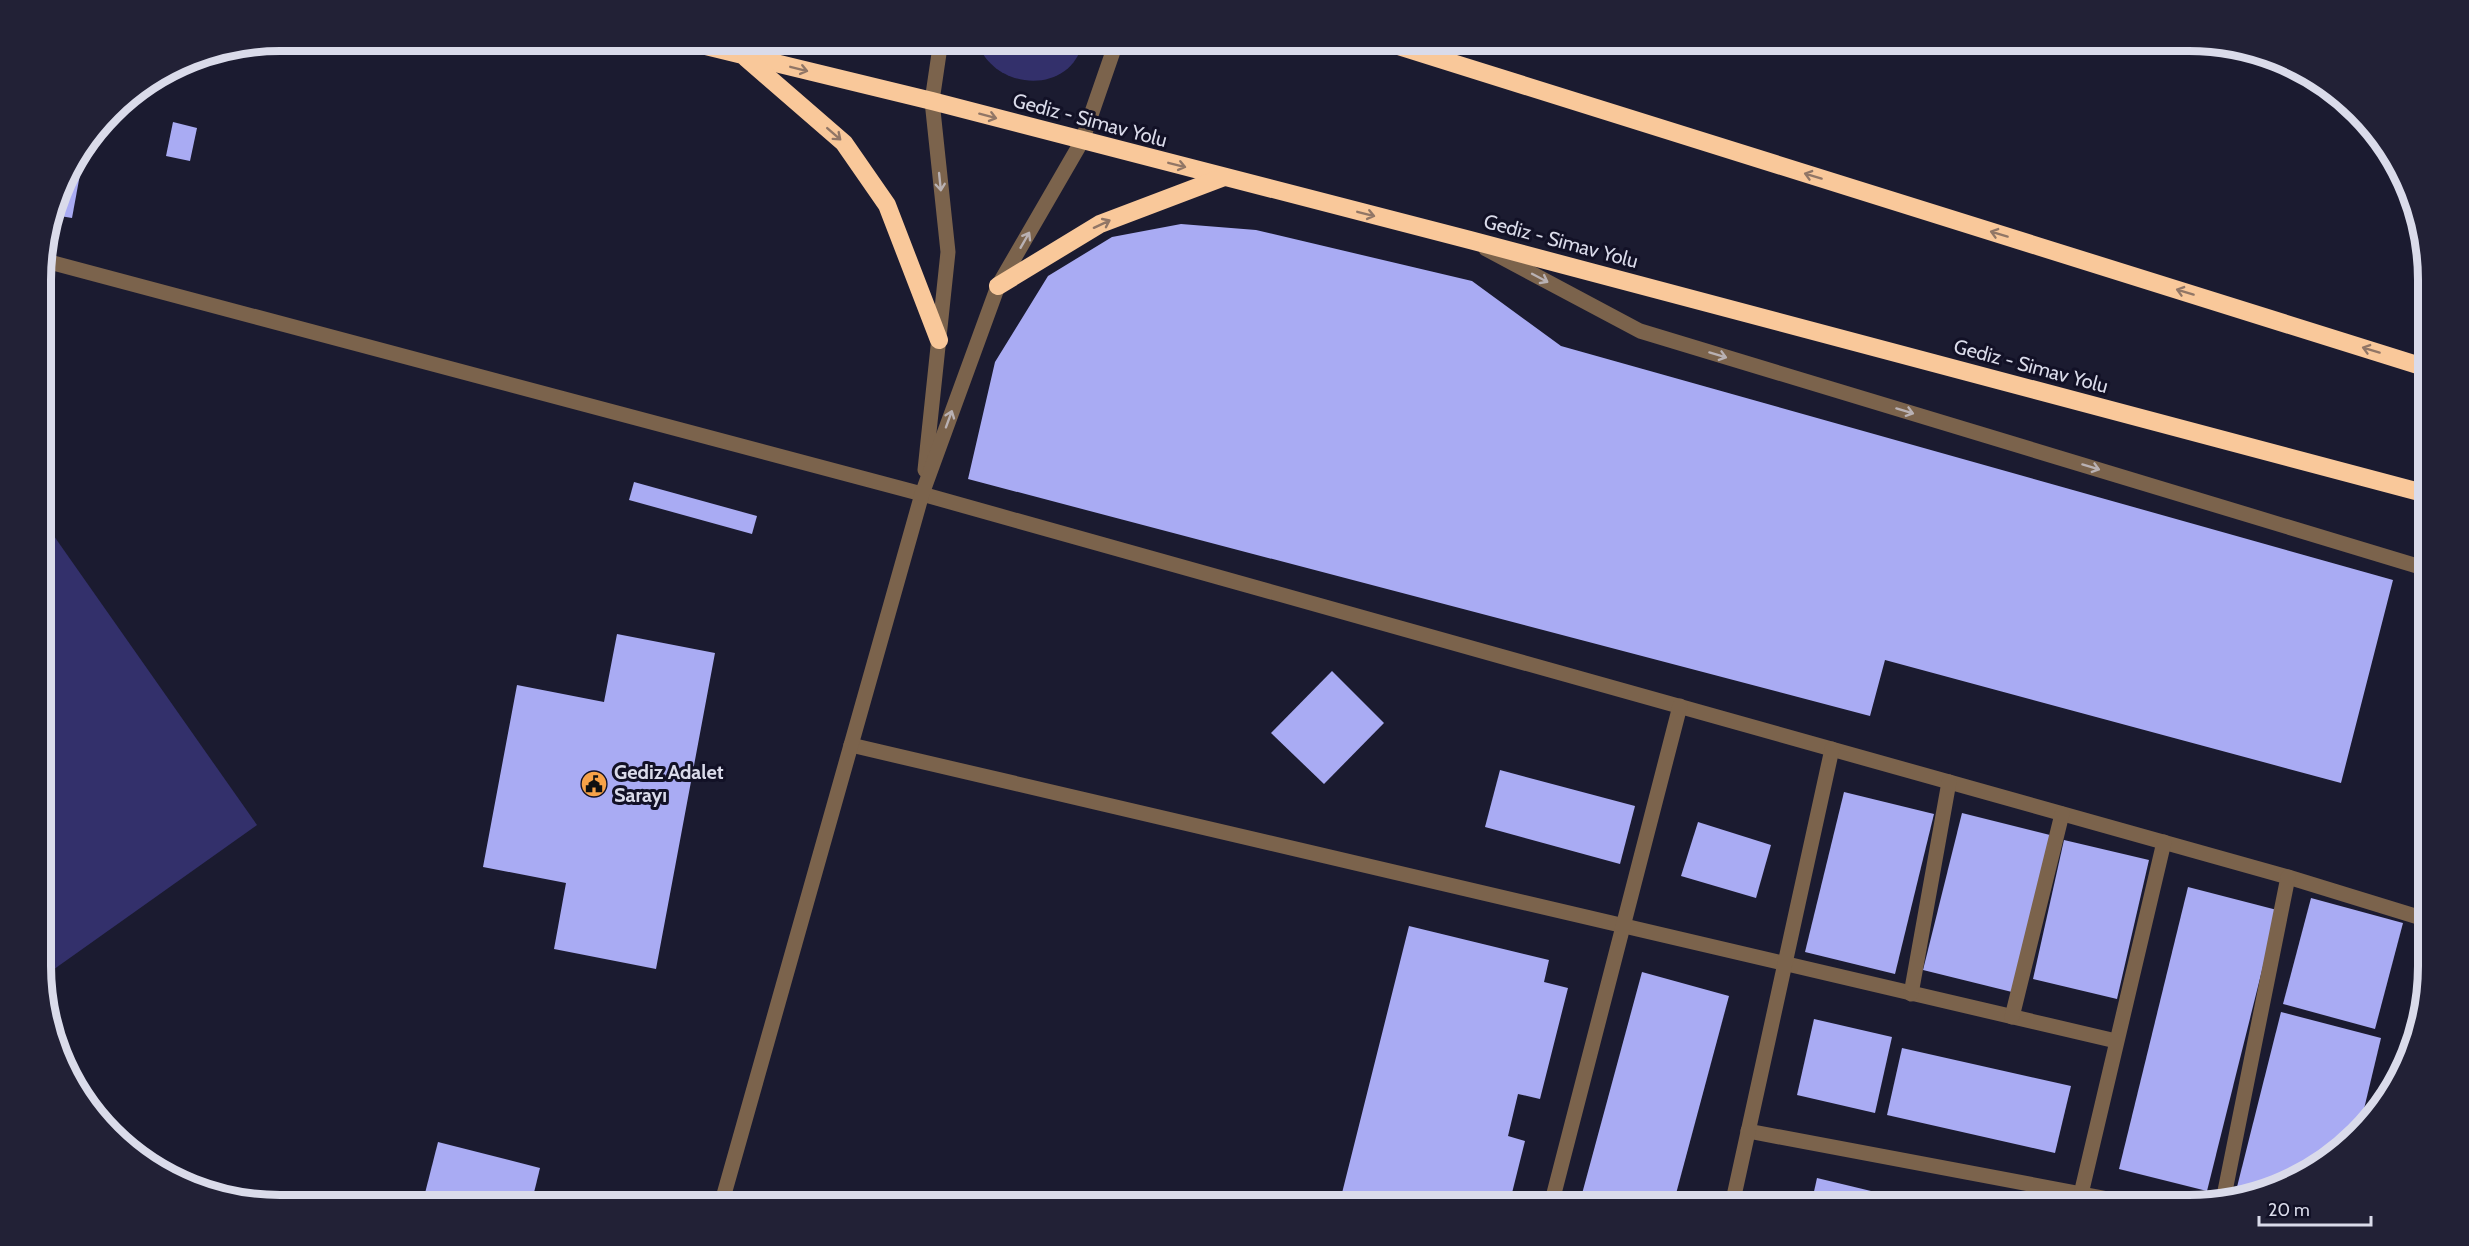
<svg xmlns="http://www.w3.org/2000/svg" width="2469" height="1246" font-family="Cabin,sans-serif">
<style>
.green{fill:#33306b}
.building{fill:#a9abf3}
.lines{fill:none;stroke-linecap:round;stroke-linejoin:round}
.minor{stroke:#7b634c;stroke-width:15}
.highway{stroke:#f9c89a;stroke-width:18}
.oneway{stroke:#917666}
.oneway2{stroke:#b9b1b3}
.labels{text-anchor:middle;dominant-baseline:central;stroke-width:6;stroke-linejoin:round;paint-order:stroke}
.street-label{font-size:20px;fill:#dadbea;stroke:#121126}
.poi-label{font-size:20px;font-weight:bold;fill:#dadbea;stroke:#121126;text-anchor:start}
.rim{fill:none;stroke:#dadbea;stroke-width:8}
</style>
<rect width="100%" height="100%" fill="#1b1b30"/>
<g class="green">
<path d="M977,41V40L1083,41C1072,96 993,92 977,41Z"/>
<polygon points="42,519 257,825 43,977"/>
</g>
<g class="building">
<polygon points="173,122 197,128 190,161 166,156"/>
<polygon points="71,167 81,169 72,218 54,215 65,174"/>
<polygon points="1181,224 1256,230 1472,281 1561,346 2393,580 2341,783 1885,660 1870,716 968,479 995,362 1048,276 1112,237"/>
<polygon points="634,482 757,516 752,534 629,500"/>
<polygon points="617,634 715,653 656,969 554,949 566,883 483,867 517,685 604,702"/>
<polygon points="1332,671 1384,723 1324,784 1271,733"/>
<polygon points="1500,770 1635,806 1620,864 1485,827"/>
<polygon points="1844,792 1934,814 1895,974 1805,952"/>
<polygon points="1962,813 2050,835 2012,992 1923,970"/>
<polygon points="1698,822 1771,845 1756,898 1681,876"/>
<polygon points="2064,840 2149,860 2117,999 2033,979"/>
<polygon points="2188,887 2277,910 2207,1191 2119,1169"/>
<polygon points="2311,898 2403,923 2375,1029 2283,1004"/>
<polygon points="1409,926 1549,960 1544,982 1568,988 1540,1099 1518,1094 1508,1136 1525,1141 1509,1205 1339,1205"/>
<polygon points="1642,972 1729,996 1673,1205 1579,1205"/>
<polygon points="2281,1012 2381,1038 2358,1134 2322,1165 2266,1193 2246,1197 2235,1195"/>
<polygon points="1814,1019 1892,1037 1875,1113 1797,1095"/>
<polygon points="1902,1048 2071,1086 2055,1153 1887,1115"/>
<polygon points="438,1142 540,1168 531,1205 422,1205"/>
<polygon points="1817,1178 1925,1204 1925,1205 1811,1205"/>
</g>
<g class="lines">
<g class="minor">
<polyline points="1486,249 1640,331 2427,569"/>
<polyline points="42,260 922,494 2288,877 2428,920"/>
<polyline points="925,470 948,252 932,101 941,40"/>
<polyline points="851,745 2116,1041"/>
<polyline points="1911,994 1949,782"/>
<polyline points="2012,1017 2062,814"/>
<polyline points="1748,1131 2140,1205"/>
<polyline points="2081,1194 2164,842"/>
<polyline points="2223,1201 2288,877"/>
<polyline points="721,1205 922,494 998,286 1082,141 1117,40"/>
<polyline points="1551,1205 1680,706"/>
<polyline points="1732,1205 1832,749"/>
</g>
<g class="highway">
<polyline points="681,40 932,101 1470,240 2427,494"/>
<polyline points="1379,40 2427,368"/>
<polyline points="746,58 844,143 887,205 939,340"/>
<polyline points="998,286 1100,224 1224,177"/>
</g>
</g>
<defs><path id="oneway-shaft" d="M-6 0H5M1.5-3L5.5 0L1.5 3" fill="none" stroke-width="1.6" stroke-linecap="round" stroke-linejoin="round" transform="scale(1.5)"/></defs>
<g class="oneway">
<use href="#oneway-shaft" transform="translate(799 69) rotate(14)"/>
<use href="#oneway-shaft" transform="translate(988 116) rotate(15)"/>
<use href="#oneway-shaft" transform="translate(834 134) rotate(41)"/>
<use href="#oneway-shaft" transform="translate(1177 165) rotate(14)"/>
<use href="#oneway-shaft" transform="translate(1813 176) rotate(-163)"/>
<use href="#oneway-shaft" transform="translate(1366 214) rotate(14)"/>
<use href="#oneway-shaft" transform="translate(1102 224) rotate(-25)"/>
<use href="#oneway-shaft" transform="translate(1999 234) rotate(-163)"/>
<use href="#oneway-shaft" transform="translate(2185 292) rotate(-163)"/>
<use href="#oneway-shaft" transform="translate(2371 350) rotate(-163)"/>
</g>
<g class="oneway2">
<use href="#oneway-shaft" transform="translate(940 182) rotate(84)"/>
<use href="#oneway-shaft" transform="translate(1025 240) rotate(-60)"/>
<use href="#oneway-shaft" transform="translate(1540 278) rotate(28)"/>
<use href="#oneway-shaft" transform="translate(1718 355) rotate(17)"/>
<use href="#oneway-shaft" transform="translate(1905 411) rotate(17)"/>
<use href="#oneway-shaft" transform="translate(949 419) rotate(-70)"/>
<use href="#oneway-shaft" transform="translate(2091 467) rotate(17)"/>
</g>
<defs>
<symbol id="civic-disc" viewBox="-11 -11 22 22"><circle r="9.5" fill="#f7a248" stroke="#121126"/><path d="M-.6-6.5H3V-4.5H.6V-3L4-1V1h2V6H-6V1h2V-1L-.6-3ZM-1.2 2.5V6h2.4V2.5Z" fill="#111"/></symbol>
</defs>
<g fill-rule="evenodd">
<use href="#civic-disc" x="579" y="769" width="30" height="30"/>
</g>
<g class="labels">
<g class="street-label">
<text transform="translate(1090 120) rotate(15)">Gediz - Simav Yolu</text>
<text transform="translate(1561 241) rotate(15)">Gediz - Simav Yolu</text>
<text transform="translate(2031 366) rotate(15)">Gediz - Simav Yolu</text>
</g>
<g class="poi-label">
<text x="614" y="772">Gediz Adalet<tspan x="614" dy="23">Sarayı</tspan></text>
</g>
</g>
<path d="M0 0H2469V1246H0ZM280 51H2189A229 229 0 0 1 2418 280V966A229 229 0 0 1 2189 1195H280A229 229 0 0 1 51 966V280A229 229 0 0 1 280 51Z" fill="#222136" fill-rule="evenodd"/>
<path class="rim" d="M280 51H2189A229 229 0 0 1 2418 280V966A229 229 0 0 1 2189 1195H280A229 229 0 0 1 51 966V280A229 229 0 0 1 280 51Z"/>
<path d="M2259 1216v9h112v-9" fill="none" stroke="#dadbea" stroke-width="3"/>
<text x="2268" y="1216" font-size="18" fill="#dadbea" stroke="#121126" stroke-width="4.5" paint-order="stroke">20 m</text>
</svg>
